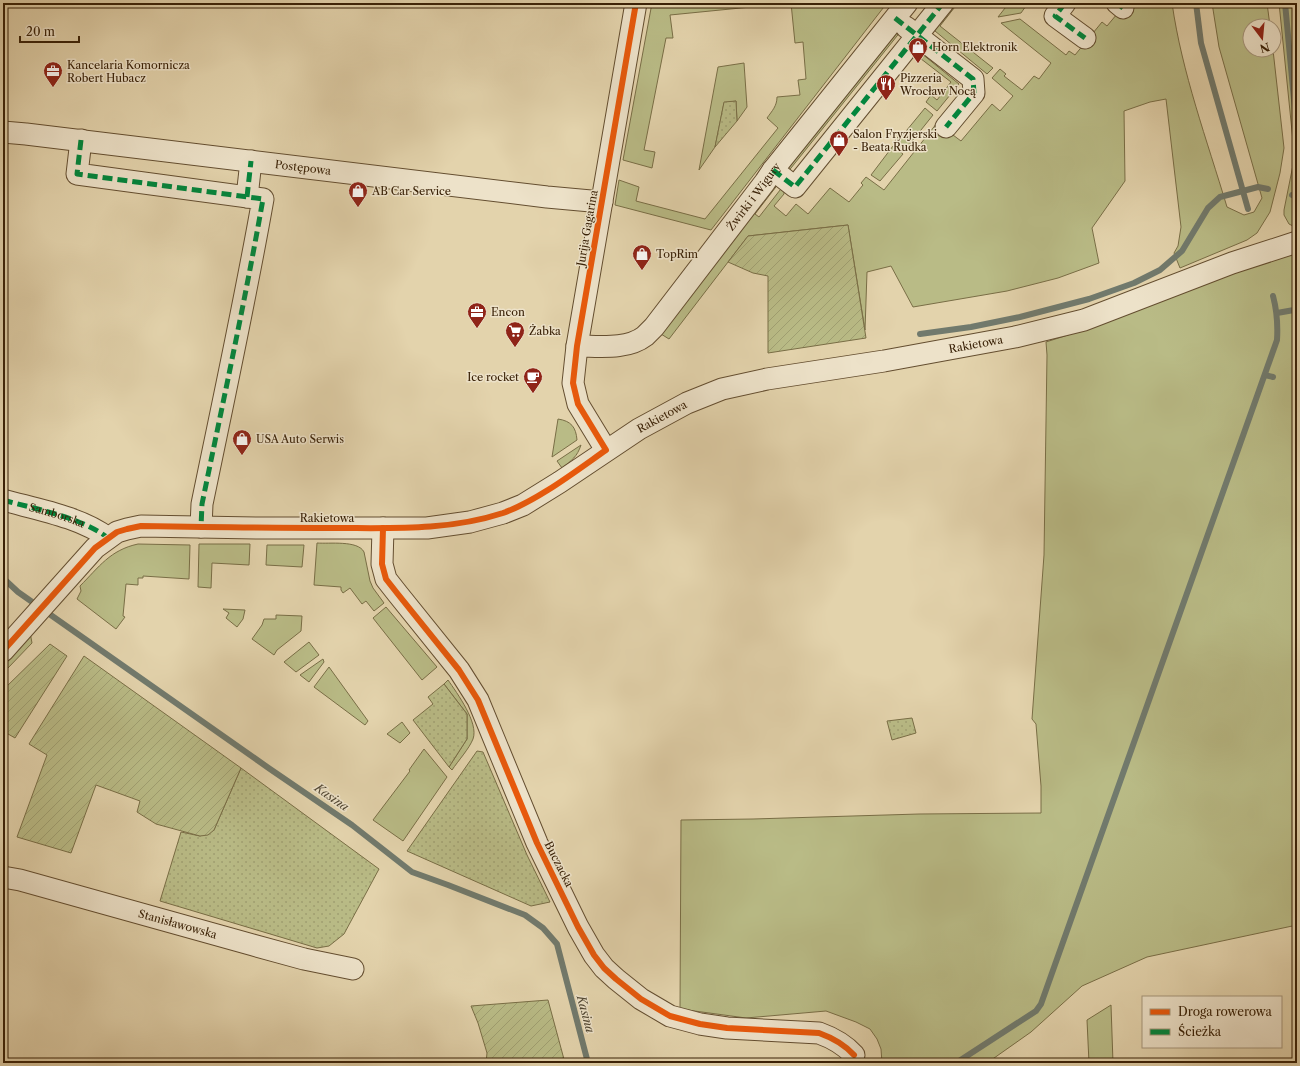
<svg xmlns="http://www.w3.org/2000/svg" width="1300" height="1066" font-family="'Libre Caslon Text',serif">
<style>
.grass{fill:#b9bb86;stroke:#796e46}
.park{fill:url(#park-dots);stroke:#796e46}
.garden{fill:url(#garden-furrows);stroke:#796e46}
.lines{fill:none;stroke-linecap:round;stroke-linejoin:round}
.stream{stroke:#717a6d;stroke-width:6}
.minor-casing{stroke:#644e30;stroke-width:23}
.minor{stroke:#ede2c9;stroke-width:21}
.quiet{stroke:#00873e;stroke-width:5;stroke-dasharray:10 5;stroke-linecap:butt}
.cycleway-casing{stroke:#ede2c9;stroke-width:8}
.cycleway{stroke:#e8590c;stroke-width:6}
.labels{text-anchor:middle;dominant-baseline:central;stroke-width:3;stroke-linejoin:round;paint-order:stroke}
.poi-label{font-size:11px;fill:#392107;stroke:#ede2c9;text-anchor:start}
.street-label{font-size:11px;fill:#392107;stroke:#ede2c9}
.water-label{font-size:12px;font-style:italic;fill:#504632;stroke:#ede2c9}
</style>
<defs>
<pattern id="park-dots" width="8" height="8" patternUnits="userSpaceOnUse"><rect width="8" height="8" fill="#b9bb86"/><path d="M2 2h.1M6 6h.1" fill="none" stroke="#a0a072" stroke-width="1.8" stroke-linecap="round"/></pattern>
<pattern id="garden-furrows" width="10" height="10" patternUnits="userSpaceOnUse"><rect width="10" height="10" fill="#b9bb86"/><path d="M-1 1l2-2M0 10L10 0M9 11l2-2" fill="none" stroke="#a0a072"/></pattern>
</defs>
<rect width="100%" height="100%" fill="#e3d3ac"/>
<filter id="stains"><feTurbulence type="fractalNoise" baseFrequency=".005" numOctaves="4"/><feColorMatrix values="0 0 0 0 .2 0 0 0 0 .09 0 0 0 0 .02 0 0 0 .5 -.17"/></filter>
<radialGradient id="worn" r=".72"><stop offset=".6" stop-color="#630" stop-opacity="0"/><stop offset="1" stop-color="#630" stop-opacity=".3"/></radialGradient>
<g class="grass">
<path d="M652,3H887L711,230L615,205L619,180L639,187L636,201L705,219L778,128L767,118C772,111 777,106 777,97L800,95L798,80L806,79L803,42L795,43L791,3L670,15L673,38H666L644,150L655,152L652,168L623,160Z"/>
<polygon points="951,3 958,3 940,26 993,68 987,74 935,31 933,25"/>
<polygon points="1009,3 1028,3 1021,13 998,17"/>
<path d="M1132,3H1172C1182,73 1207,140 1227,207L1244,215L1254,212L1262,198L1219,47L1212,3H1267L1270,26H1250V50H1273L1284,148L1280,173L1270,212L1257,233L1247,240L1180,268L1174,253L1178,246L1181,227L1166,99L1150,102L1124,111L1125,181L1092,228L1099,263L1058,278L1007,291L913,307L891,266L867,272L865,330L848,225L748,236L669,339L661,334L771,186L779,183L755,214L759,217L784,185V194L774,206L786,216L796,204L808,214L830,188L849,202L863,185L861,183L866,177L884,190L937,123L961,141L992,104L1000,111L1013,96L992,78L1000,69L1006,74L1004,76L1022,90L1034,76L1039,79L1051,63L1001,23L1020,19L1066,55L1069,51L1075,55L1102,22L1107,26L1117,14L1122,17Z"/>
<polygon points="1279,3 1297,3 1297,228 1289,224 1284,215 1284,210 1293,165 1294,151"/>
<polygon points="901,31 787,173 788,165 894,32"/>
<polygon points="913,53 921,53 959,84 937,111 926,102 931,95 937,100 951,82 916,55 912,59 910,57"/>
<polygon points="744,63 747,107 737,121 736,101 724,103 715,147 699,170 718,67"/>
<polygon points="925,108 933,115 905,150 895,141 900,134 902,136"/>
<polygon points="893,146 903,154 880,181 871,175"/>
<polygon points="1297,251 1297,925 1147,957 1082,986 1031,1032 987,1063 882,1063 881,1049 877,1039 870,1029 856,1022 826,1011 746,1018 680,1009 681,820 753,819 919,814 1041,813 1041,786 1036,724 1032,719 1044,555 1047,355 1046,342 1099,325 1248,267"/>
<path d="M558,419C571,421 576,427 577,440L552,457Z"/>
<path d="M581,445C577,457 572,460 562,468L557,461Z"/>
<path d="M317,543C329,544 358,540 364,552L370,581L373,588L384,603L374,611L366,601L362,604L350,588L343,593L341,590V587L314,585Z"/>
<path d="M138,544L190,545L189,579L143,576V578H138V585L126,584L123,616L125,617L116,629L77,599L81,591L80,586C99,567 110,550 138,544Z"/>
<polygon points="199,544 250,544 249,565 212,563 211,588 198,587"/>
<polygon points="267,545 304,545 302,567 266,565"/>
<polygon points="386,607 437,667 422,680 373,618"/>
<polygon points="223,609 245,610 243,619 237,627 226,618 229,613"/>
<polygon points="276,615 302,616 301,631 277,650 274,655 252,639 262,625 264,619 276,619"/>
<polygon points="30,632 32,643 8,668 3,671 3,664"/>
<polygon points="309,642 319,655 296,672 284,662"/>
<polygon points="323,659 324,662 309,682 300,675"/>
<polygon points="329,667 368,721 365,725 314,687"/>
<path d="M448,680C457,693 479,723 473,739C469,749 458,761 452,770L449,767L467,739V714L444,684Z"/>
<polygon points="402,722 410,733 400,743 387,734"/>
<polygon points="424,749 447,777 403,841 373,820 410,771 409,770"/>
<polygon points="1111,1005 1113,1063 1089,1063 1087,1020"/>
</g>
<g class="park">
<polygon points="736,101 737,121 715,147 724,102"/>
<polygon points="444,684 467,714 467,739 449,767 413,720 433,704 428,697"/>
<polygon points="912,718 916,733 892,740 887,721"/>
<polygon points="477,751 483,752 527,855 550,902 531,906 407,851"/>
<polygon points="241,768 379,869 344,934 329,946 317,948 160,901 181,832 200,836 214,830"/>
</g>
<g class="garden">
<polygon points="848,225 866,338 768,353 768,276 753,273 728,262 748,236"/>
<polygon points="50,644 67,656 15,738 3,731 3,690"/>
<polygon points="84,656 241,768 214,830 208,835 200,836 156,824 137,812 140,801 96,785 71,853 17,837 47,755 29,744"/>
<polygon points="548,1000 565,1063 486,1063 487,1053 478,1023 471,1006"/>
</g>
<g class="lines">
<g class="stream">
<polyline points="1196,3 1201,43 1248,209"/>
<polyline points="1285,3 1297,132"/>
<polyline points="1292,195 1297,197"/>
<polyline points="1277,313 1294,310 1297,306"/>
<polyline points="920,334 971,327 1020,317 1089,299 1134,283 1160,270 1182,251 1208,208 1220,197 1258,187 1268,189"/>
<polyline points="1265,375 1273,377"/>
<polyline points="3,578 18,592 270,769 352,825 412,872 448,885 525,915 543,928 557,944 588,1063"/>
<path d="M956,1063L1036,1011L1041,1004L1277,340C1278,324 1277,311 1273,296"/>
</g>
<defs>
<g id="minor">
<polyline points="1065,3 1055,16 1085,38"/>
<polyline points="1117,3 1123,8"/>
<polyline points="906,27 973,79 974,93 946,127"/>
<path id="s1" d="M3,132L26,134L547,197L602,202"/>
<path d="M81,140L77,174L263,199C245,301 223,402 202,504L201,527"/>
<polyline points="773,170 795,187 943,3"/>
<polyline points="247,197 251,161"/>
<path id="s2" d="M577,346C599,346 627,350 645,336C648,333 651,330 654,327L765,182L773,170L907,3"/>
<polyline points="606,450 578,404 573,383 577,346 636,3"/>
<path d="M3,500C35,509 81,517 108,538"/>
<path d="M383,528L382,564L386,579L397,593L459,670L478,700L537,843L578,927L594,955L604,968L616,979L641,999L670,1016L700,1024L727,1028L819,1033C833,1038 844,1044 854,1055"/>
<path id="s3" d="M3,651L95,548L117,532L127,529L141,526L259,528H427L470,522L503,513L523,505L560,482L639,429L687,403L722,389L767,379L884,361L1015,337L1084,320L1232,263L1297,242"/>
<path id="s4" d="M3,877L20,880L253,945L304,959L353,969"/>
</g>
</defs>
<use href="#minor" class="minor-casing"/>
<use href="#minor" class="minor"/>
<g class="quiet">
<polyline points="1065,3 1055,16 1085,38"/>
<polyline points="1117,3 1123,8"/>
<polyline points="895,18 973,79 974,93 946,127"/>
<path d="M81,140L77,174L263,199C245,301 223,402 202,504L201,527"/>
<polyline points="773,170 795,187 943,3"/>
<polyline points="247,197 251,161"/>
<path id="s5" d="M3,500C35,509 81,517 108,538"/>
</g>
<defs>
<g id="cycleway">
<path d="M383,528L382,564L386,579L397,593L459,670L478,700L537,843L578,927L594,955L604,968L616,979L641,999L670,1016L700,1024L727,1028L819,1033C833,1038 844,1044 854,1055"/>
<path d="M3,651L95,548L117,532L127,529L141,526C205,527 270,528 335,528C392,528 448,531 503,513C537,501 576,471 606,450L578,404L573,383L577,346L636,3"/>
</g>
</defs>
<use href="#cycleway" class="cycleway-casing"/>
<use href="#cycleway" class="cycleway"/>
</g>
<defs>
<symbol id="shop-pin" viewBox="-11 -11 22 30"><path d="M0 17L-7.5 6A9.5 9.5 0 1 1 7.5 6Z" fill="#8f2418" stroke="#ede2c9"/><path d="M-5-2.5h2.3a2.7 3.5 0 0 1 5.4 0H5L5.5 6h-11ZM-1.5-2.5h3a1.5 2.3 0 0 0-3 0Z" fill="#fff"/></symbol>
<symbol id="office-pin" viewBox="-11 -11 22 30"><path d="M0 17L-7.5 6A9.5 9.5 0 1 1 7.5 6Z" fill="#8f2418" stroke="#ede2c9"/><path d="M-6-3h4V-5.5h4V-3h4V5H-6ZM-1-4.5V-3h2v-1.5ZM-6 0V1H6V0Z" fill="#fff"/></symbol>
<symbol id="restaurant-pin" viewBox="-11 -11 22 30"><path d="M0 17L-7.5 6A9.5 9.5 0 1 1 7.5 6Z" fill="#8f2418" stroke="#ede2c9"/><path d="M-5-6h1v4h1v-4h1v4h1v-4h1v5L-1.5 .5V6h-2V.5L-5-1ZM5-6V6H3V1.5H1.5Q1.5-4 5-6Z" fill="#fff"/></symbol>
<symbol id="supermarket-pin" viewBox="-11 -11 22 30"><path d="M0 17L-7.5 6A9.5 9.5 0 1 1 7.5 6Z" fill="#8f2418" stroke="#ede2c9"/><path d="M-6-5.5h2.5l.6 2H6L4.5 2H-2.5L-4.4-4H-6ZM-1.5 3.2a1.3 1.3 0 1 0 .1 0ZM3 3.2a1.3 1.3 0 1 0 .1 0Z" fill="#fff"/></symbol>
<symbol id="cafe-pin" viewBox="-11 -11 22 30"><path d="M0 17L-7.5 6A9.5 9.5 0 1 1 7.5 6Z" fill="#8f2418" stroke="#ede2c9"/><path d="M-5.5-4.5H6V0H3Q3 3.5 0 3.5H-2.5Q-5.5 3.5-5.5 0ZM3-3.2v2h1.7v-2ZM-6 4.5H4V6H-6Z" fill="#fff"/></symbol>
</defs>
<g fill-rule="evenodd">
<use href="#shop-pin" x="907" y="36" width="22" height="30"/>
<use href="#office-pin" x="42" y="60" width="22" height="30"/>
<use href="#restaurant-pin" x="875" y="73" width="22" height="30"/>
<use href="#shop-pin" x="828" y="129" width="22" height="30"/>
<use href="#shop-pin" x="347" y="180" width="22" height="30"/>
<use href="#shop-pin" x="631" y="243" width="22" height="30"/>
<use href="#office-pin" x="466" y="301" width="22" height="30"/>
<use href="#supermarket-pin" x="504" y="320" width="22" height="30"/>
<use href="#cafe-pin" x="522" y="366" width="22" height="30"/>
<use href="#shop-pin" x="231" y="428" width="22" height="30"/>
</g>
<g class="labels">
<g class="poi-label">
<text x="932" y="47">Horn Elektronik</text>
<text x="67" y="65">Kancelaria Komornicza<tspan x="67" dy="13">Robert Hubacz</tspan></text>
<text x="900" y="78">Pizzeria<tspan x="900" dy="13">Wrocław Nocą</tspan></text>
<text x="853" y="134">Salon Fryzjerski<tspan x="853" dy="13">- Beata Rudka</tspan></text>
<text x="372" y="191">AB Car Service</text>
<text x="656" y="254">TopRim</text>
<text x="491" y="312">Encon</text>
<text x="529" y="331">Żabka</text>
<text x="519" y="377" text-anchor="end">Ice rocket</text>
<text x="256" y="439">USA Auto Serwis</text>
</g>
<g class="street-label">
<text stroke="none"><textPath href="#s1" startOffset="302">Postępowa</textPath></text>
<text stroke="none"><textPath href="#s2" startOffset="247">Żwirki i Wigury</textPath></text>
<text transform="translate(587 228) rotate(-80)">Jurija Gagarina</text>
<text stroke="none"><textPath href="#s3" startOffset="1064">Rakietowa</textPath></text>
<text stroke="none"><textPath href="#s3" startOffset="740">Rakietowa</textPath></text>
<text stroke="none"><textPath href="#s5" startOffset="56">Samborska</textPath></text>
<text x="327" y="518">Rakietowa</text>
<text transform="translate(559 864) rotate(63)">Buczacka</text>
<text stroke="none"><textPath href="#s4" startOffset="181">Stanisławowska</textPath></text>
</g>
<g class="water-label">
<text transform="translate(332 797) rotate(35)">Kasina</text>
<text transform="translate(586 1014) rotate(75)">Kasina</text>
</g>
</g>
<rect width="1300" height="1066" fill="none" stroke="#e3d3ac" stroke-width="16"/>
<rect x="4" y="4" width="1292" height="1058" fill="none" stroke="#392107" stroke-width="2"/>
<rect x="8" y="8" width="1284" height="1050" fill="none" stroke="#392107"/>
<rect x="1142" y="996" width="140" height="52" fill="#ede2c9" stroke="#a5957b"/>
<rect x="1150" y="1009" width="20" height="6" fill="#e8590c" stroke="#a5957b"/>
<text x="1178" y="1016" font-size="12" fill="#392107">Droga rowerowa</text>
<rect x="1150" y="1029" width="20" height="6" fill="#00873e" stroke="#a5957b"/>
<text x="1178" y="1036" font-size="12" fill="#392107">Ścieżka</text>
<g transform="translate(1262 38) rotate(164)"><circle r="19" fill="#ede2c9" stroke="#a5957b"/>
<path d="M0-3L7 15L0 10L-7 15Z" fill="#8f2418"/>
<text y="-6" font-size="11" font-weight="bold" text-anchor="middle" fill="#392107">N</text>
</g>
<path d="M20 36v6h59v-6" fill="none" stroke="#392107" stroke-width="2"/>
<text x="26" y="36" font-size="12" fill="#392107" stroke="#ede2c9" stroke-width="3" paint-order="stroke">20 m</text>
<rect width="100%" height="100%" filter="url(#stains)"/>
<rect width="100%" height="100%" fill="url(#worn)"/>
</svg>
